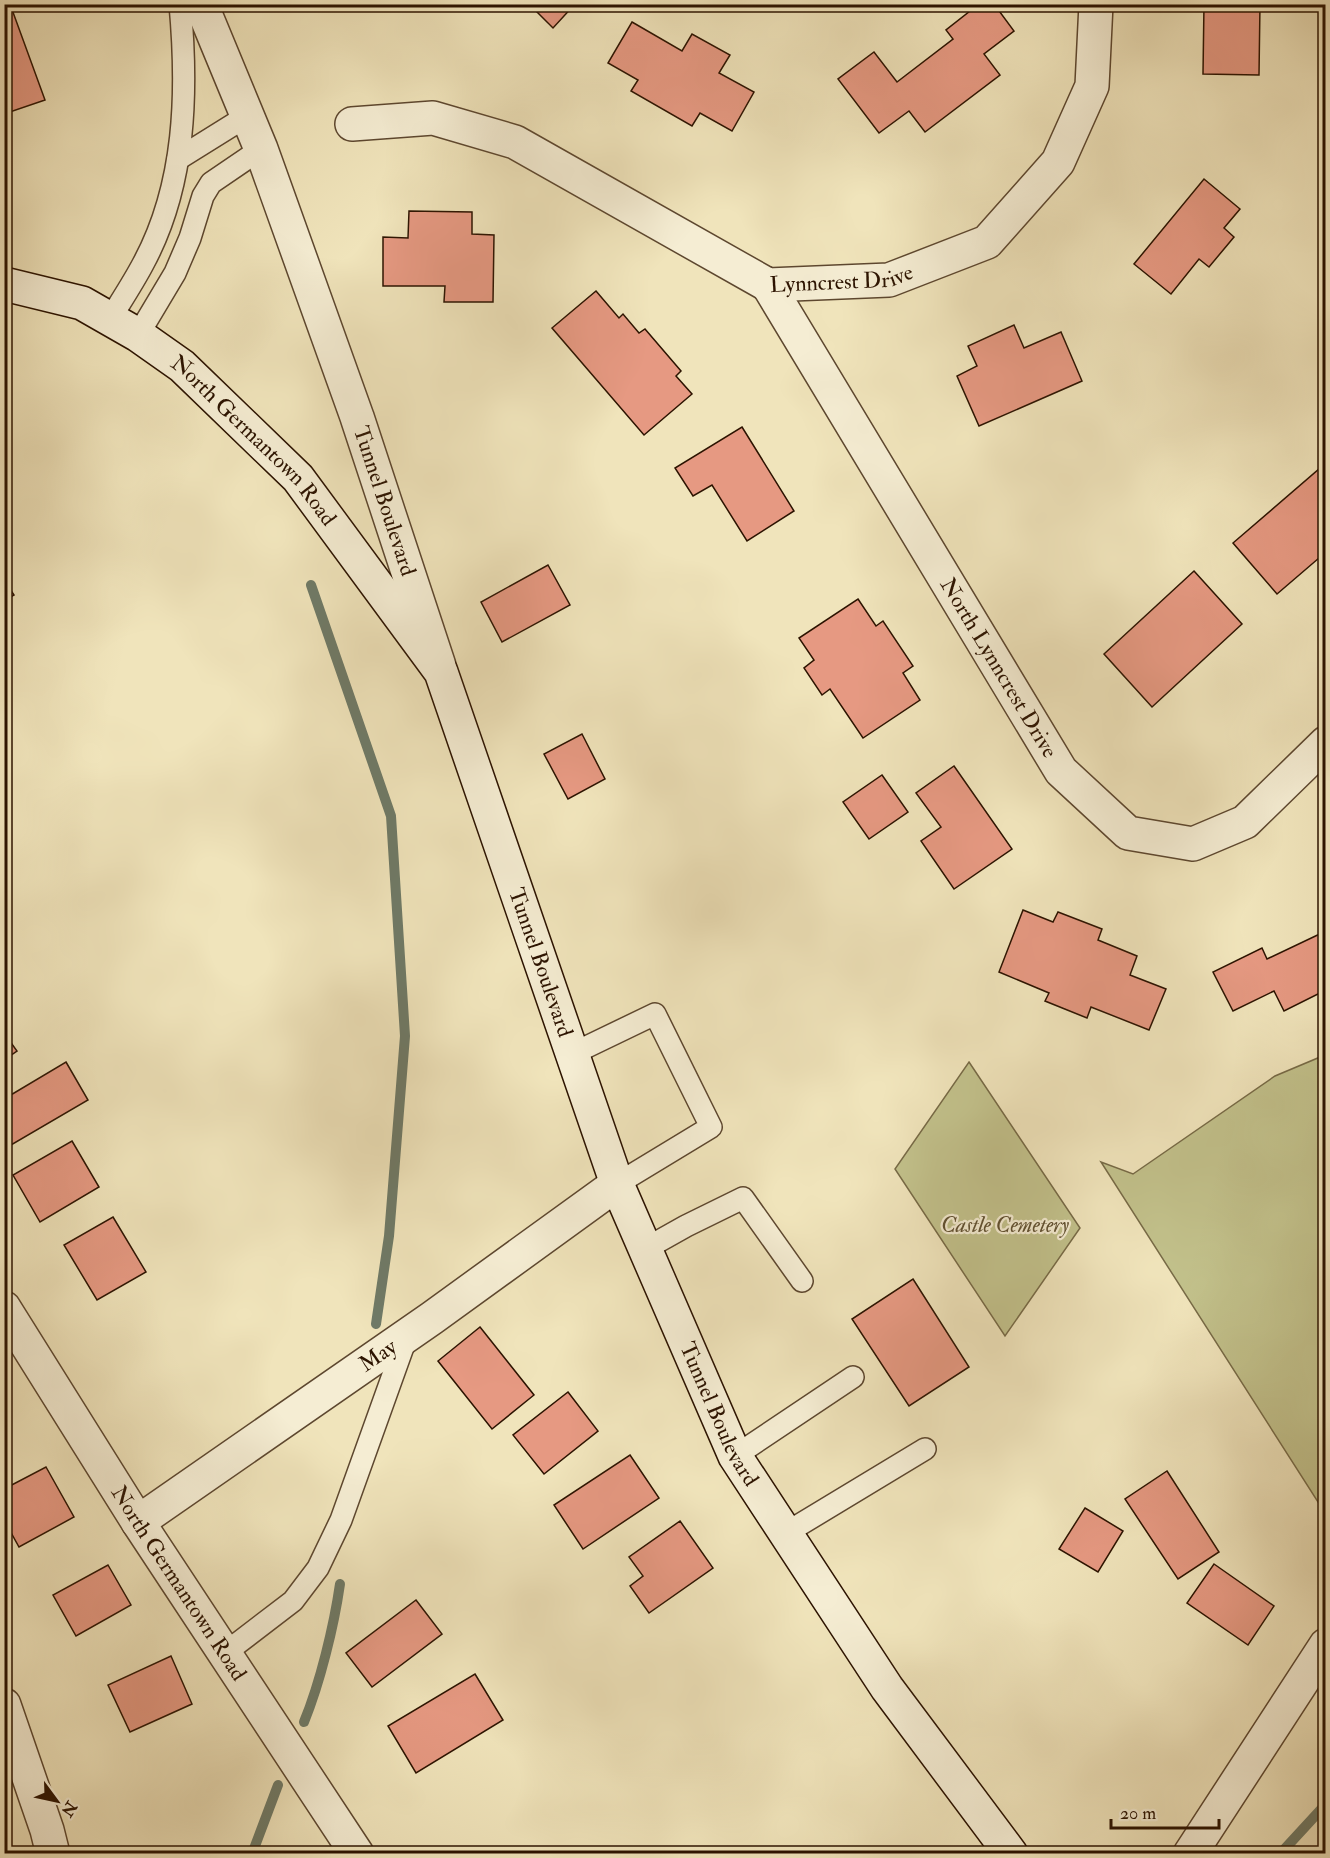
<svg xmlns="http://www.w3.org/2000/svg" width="1330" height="1858" font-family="'IM FELL Double Pica',serif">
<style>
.green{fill:#c2c18b;stroke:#776a46;stroke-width:1.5}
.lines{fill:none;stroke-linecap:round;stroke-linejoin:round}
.stream{stroke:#6f7a67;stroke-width:10}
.building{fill:#e69982;stroke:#2c1300;stroke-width:1.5}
.service-casing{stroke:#5d472f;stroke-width:24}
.minor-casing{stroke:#5d472f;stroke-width:36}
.tertiary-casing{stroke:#5d472f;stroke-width:36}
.secondary-casing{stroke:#2c1300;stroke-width:36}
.service{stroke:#f5edd3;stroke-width:21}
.minor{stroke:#f5edd3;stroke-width:33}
.tertiary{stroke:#f5edd3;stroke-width:33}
.secondary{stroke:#f5edd3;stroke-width:33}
.labels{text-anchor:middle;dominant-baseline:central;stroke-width:4.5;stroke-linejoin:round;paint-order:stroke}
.street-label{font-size:22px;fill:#2c1300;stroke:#f5edd3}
.park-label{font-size:22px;font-style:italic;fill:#605031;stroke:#f5edd3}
</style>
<rect width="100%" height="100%" fill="#f0e4bb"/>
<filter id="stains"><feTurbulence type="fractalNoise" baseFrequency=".00333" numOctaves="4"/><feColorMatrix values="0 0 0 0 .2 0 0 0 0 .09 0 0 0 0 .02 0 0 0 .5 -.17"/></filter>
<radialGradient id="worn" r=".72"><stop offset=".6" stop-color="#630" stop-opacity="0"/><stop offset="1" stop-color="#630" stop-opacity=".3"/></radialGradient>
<g class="green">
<polygon points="1325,1055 1325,1513 1101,1162 1133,1174 1275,1076"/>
<polygon points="969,1062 1080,1228 1005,1336 895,1169"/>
</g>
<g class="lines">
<g class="stream">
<polyline points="311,585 391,816 405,1036 389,1236 376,1324"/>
<path d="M304,1722C320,1683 334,1626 340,1584"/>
<polyline points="252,1854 278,1785"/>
<polyline points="1280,1854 1326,1804"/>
</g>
</g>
<g class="building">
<polygon points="4,4 10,4 45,100 4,114"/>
<polygon points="529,4 575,4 553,28"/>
<polygon points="979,4 994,4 1014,31 984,54 1000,75 925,132 909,111 879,133 838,79 874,52 897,82 953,39 946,30"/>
<polygon points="1204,4 1260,4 1259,75 1203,74"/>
<polygon points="632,22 682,51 692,34 730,55 719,73 754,92 732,131 700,113 692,126 631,91 638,80 608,63"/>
<polygon points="1204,179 1240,209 1224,228 1234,237 1209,267 1199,259 1171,294 1134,264"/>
<polygon points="409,211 472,212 472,234 494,235 493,302 444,302 445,286 383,286 383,237 408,238"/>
<polygon points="596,291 619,318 623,314 639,333 645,329 681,371 676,376 692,394 644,435 552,328"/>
<polygon points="1014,325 1024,348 1061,332 1082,381 979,426 957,376 977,366 968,346"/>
<polygon points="742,427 794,511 747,541 712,485 693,496 675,468"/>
<polygon points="1326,463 1326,552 1277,594 1233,543"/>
<polygon points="548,565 570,605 502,642 481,602"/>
<polygon points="1194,571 1242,624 1152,707 1104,654"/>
<polygon points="4,580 14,595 4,601"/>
<polygon points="858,599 876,626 883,621 913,666 903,673 920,700 863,738 830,689 822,695 804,668 814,660 799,638"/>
<polygon points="582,734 605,779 568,799 544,754"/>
<polygon points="954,766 1012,849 954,889 921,841 941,827 916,793"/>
<polygon points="882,775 908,812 869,839 843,802"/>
<polygon points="1023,910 1053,922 1058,912 1102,929 1098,940 1137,956 1130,975 1166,989 1149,1030 1091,1007 1087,1018 1045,1001 1049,993 999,972"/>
<polygon points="1326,931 1326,990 1284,1011 1274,991 1233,1011 1213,972 1262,948 1267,959"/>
<polygon points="4,1033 17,1051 4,1060"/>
<polygon points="66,1062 88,1100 11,1145 4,1134 4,1099"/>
<polygon points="72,1141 99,1187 40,1222 13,1175"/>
<polygon points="113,1217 146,1272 97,1300 64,1245"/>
<polygon points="913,1279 969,1367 909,1406 852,1319"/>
<polygon points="480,1327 534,1395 492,1429 438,1361"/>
<polygon points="568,1392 598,1431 544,1474 513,1435"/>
<polygon points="630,1455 659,1498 583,1549 554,1505"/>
<polygon points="46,1467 74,1517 19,1547 4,1520 4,1489"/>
<polygon points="1167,1471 1219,1552 1178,1579 1125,1499"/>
<polygon points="1085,1508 1123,1531 1098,1572 1059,1549"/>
<polygon points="680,1521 713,1568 649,1613 630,1586 643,1576 629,1557"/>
<polygon points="1214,1564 1274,1606 1248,1645 1187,1603"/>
<polygon points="108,1565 131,1605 76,1636 53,1595"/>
<polygon points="416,1600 442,1634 372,1687 346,1653"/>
<polygon points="171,1656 192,1704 130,1732 108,1685"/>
<polygon points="475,1674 503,1720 416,1773 388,1726"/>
</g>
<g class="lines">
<defs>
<g id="service">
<polyline points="178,159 247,116"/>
<path d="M110,319C121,301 133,283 143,264C186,185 188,92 180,4"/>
<polyline points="138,335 175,273 190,238 203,196 211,183 261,149"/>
<polyline points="572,1054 655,1014 711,1127 617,1184"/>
<polyline points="645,1249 686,1226 743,1198 802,1281"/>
<polyline points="735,1456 853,1377"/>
<polyline points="786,1533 925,1449"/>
<polyline points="225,1653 293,1601 318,1568 341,1520 407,1336"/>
</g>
<g id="minor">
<path id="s1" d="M352,124L433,118L515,142L768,285L889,280L987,242L1058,162L1092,86L1096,4"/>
<path id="s2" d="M768,285L1061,771L1128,833L1193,844L1245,822L1326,743"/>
<path id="s3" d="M4,1308L138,1522L357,1854"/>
<path id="s4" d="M138,1522L432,1318L617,1184"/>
<polyline points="4,1705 47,1830 53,1854"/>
</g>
<g id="tertiary">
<path id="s5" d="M201,4L261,149L357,417L439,666"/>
<polyline points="1190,1854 1326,1645"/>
</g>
<g id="secondary">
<path id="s6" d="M4,284L82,303L138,335L182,366L298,478L441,672L617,1184L735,1456L887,1688L1011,1854"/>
</g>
</defs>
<use href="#service" class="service-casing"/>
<use href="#minor" class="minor-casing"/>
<use href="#tertiary" class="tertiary-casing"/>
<use href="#secondary" class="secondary-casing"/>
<use href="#service" class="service"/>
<use href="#minor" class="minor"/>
<use href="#tertiary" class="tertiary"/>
<use href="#secondary" class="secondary"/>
</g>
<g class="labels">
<g class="street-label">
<text stroke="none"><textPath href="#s1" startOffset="531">Lynncrest Drive</textPath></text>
<text stroke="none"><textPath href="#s6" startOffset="302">North Germantown Road</textPath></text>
<text stroke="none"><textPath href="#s5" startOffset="530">Tunnel Boulevard</textPath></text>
<text stroke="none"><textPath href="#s2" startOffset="447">North Lynncrest Drive</textPath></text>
<text stroke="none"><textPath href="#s6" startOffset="908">Tunnel Boulevard</textPath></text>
<text stroke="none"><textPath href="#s4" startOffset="292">May</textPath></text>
<text stroke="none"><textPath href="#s6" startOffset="1394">Tunnel Boulevard</textPath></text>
<text stroke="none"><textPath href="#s3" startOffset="326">North Germantown Road</textPath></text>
</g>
<g class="park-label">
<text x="1005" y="1225">Castle Cemetery</text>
</g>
</g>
<rect width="1330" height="1858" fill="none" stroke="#f0e4bb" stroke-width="24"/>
<rect x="6" y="6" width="1318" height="1846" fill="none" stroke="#2c1300" stroke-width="3"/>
<rect x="12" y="12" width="1306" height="1834" fill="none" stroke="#2c1300" stroke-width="1.5"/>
<g transform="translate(57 1801) rotate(123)" stroke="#f5edd3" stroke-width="4.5" paint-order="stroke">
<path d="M0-4.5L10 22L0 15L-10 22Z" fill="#2c1300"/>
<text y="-9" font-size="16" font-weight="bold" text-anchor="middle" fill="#2c1300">N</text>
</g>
<path d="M1111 1819v9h108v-9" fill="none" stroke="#2c1300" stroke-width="3"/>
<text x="1120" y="1819" font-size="18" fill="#2c1300" stroke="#f5edd3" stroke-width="4.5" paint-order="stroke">20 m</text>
<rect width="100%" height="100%" filter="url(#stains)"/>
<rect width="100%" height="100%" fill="url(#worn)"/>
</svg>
